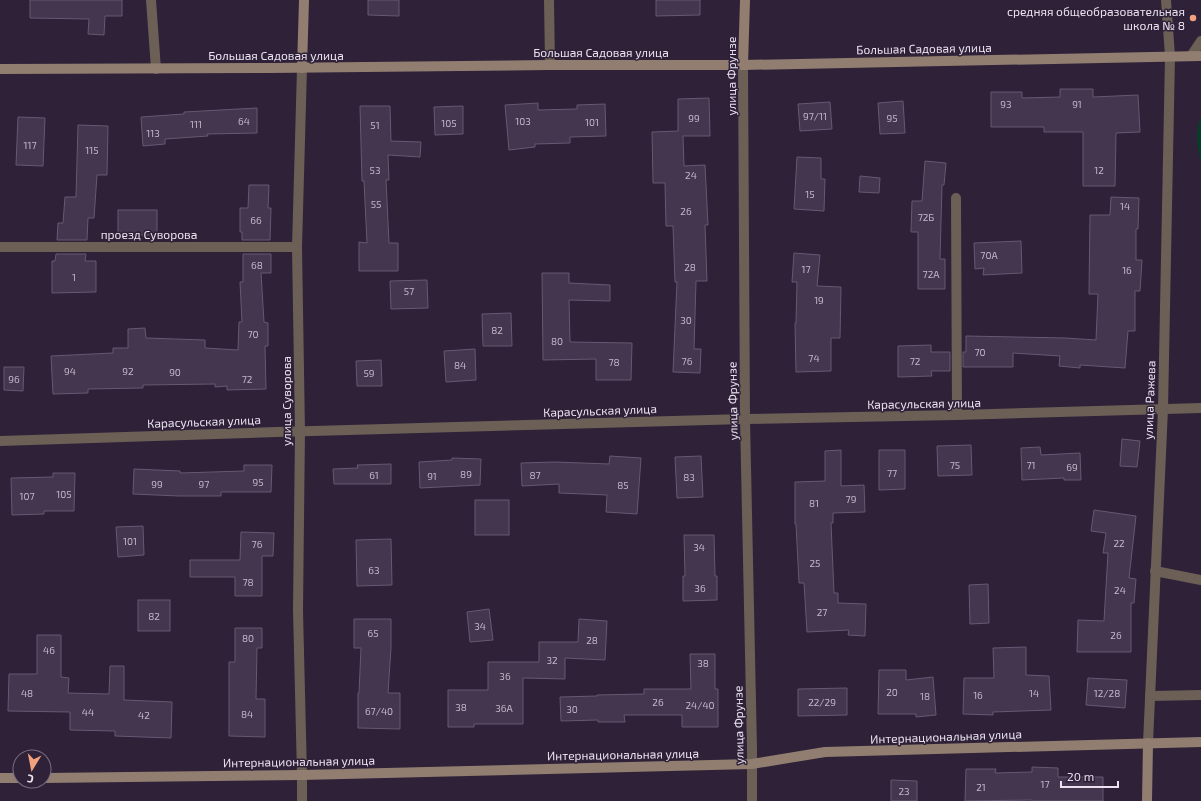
<svg xmlns="http://www.w3.org/2000/svg" width="1201" height="801" font-family="'Exo 2',sans-serif">
<style>
.green{fill:#043f2a}
.building{fill:#44364f;stroke:#675873}
.lines{fill:none;stroke-linecap:round;stroke-linejoin:round}
.lane{stroke:#6b5f56;stroke-width:10}
.street{stroke:#6b5f56;stroke-width:10}
.secondary{stroke:#917e70;stroke-width:10}
.poi-dot{fill:#f1a17d;stroke:#2e2138;stroke-width:1.5}
.labels{text-anchor:middle;dominant-baseline:central;stroke-width:3;stroke-linejoin:round;paint-order:stroke}
.number-label{font-size:10px;fill:#c0b7c8}
.poi-label{font-size:12px;fill:#eae2f1;stroke:#2e2138;text-anchor:end}
.street-label{font-size:12px;fill:#eae2f1;stroke:#2e2138}
</style>
<rect width="100%" height="100%" fill="#2e2138"/>
<path class="green" d="M1201,117V162C1197,146 1195,133 1201,117Z"/>
<g class="building">
<polygon points="30,0 122,0 122,16 105,16 104,35 88,34 89,19 30,18"/>
<polygon points="368,0 399,0 399,16 368,15"/>
<polygon points="656,0 700,0 700,15 656,16"/>
<polygon points="1060,89 1093,89 1093,97 1138,95 1140,132 1116,133 1115,186 1083,186 1083,132 1044,132 1044,127 991,127 991,92 1022,92 1022,98 1060,97"/>
<polygon points="709,98 710,136 683,136 684,166 705,165 708,225 705,225 707,281 696,281 694,349 701,349 700,373 673,372 677,282 675,282 673,226 666,226 665,183 653,183 652,132 678,131 678,99"/>
<polygon points="903,101 905,133 880,134 878,103"/>
<polygon points="830,102 832,129 800,131 798,104"/>
<polygon points="538,103 538,110 577,109 577,105 605,104 606,136 570,137 570,143 535,144 535,147 509,150 505,105"/>
<polygon points="360,106 390,106 391,141 421,142 420,157 388,155 389,180 386,180 389,243 398,243 398,271 359,271 359,242 367,243 364,181 362,181"/>
<polygon points="463,106 463,134 435,135 434,107"/>
<polygon points="257,108 257,133 207,134 208,136 165,139 165,144 143,146 141,117 184,114 184,112"/>
<polygon points="18,117 45,118 43,166 16,165"/>
<polygon points="78,125 108,126 107,175 97,175 94,218 88,218 87,240 57,240 58,223 63,223 65,197 76,197"/>
<polygon points="797,157 821,158 821,179 825,179 824,211 794,209"/>
<polygon points="925,161 946,163 944,185 942,185 940,259 945,259 945,289 918,289 918,232 911,232 912,201 922,201"/>
<polygon points="860,176 880,178 879,193 859,192"/>
<polygon points="249,185 269,185 268,208 271,208 270,240 242,240 242,232 240,232 240,208 248,208"/>
<polygon points="1111,197 1139,198 1138,229 1136,229 1136,260 1142,260 1140,291 1135,291 1135,331 1128,331 1125,368 1080,365 1080,368 1059,366 1060,356 1013,353 1013,367 963,367 963,352 966,352 966,336 1065,338 1096,340 1098,294 1089,294 1090,215 1110,215"/>
<rect x="118" y="210" width="39" height="25"/>
<polygon points="1021,241 1022,273 983,275 984,268 975,269 974,243"/>
<polygon points="794,253 820,255 817,286 841,287 840,338 831,338 831,371 796,372 795,323 796,323 797,282 792,282"/>
<polygon points="56,254 86,254 85,261 96,261 96,292 52,293 52,261 55,261"/>
<polygon points="243,254 271,254 271,273 261,273 264,322 268,323 268,346 265,346 266,389 227,390 227,386 215,387 215,384 143,385 143,388 88,389 88,393 53,394 51,356 113,353 113,348 128,348 128,329 145,328 146,338 205,340 205,348 238,350 239,322 242,322 240,282 243,282"/>
<polygon points="542,273 569,273 569,283 610,285 610,301 569,300 570,342 632,343 631,380 596,380 596,359 543,360"/>
<polygon points="427,280 428,308 391,309 390,281"/>
<polygon points="511,313 512,346 483,346 482,314"/>
<polygon points="931,345 931,352 950,352 950,371 931,371 932,376 898,377 898,346"/>
<polygon points="475,349 476,380 446,382 444,351"/>
<polygon points="381,360 382,386 357,386 356,361"/>
<polygon points="4,367 24,367 23,391 4,390"/>
<polygon points="1122,439 1140,441 1137,467 1120,466"/>
<polygon points="971,445 972,475 938,476 937,446"/>
<polygon points="1040,447 1041,455 1080,453 1081,480 1064,480 1064,478 1022,480 1021,448"/>
<polygon points="841,450 841,486 864,485 865,512 833,513 833,523 831,523 834,593 838,593 838,603 866,604 865,636 848,635 849,630 807,632 804,583 799,583 796,524 795,524 795,482 825,481 825,451"/>
<polygon points="879,450 905,450 905,489 879,490"/>
<polygon points="610,456 641,458 637,514 606,512 607,495 559,493 559,484 522,486 521,463 555,462 609,464"/>
<polygon points="701,456 703,497 677,498 675,457"/>
<polygon points="452,458 481,459 480,485 420,488 419,462 452,460"/>
<polygon points="391,464 391,484 334,484 333,469 358,468 357,465"/>
<polygon points="244,465 272,465 271,492 221,492 221,496 179,496 133,494 134,469 180,471 180,473 244,471"/>
<polygon points="53,473 75,473 74,511 44,511 44,514 12,515 11,478 53,477"/>
<rect x="475" y="500" width="34" height="35"/>
<polygon points="1094,510 1136,516 1129,578 1136,579 1134,603 1131,603 1131,652 1077,652 1078,620 1104,621 1108,553 1103,553 1106,533 1091,531"/>
<polygon points="143,526 144,555 118,557 116,527"/>
<polygon points="241,532 274,533 273,556 262,556 262,596 235,596 235,577 190,577 190,560 240,560"/>
<polygon points="684,535 714,535 715,576 717,576 717,600 683,601 683,576 685,576"/>
<polygon points="391,539 392,585 357,586 356,540"/>
<polygon points="988,584 989,623 970,624 969,585"/>
<rect x="138" y="600" width="32" height="31"/>
<polygon points="489,609 493,640 470,642 467,612"/>
<polygon points="354,619 391,619 391,648 388,693 400,693 400,729 358,728 358,693 359,693 361,648 354,648"/>
<polygon points="579,619 607,621 605,660 565,658 565,679 523,678 523,724 474,724 474,727 448,727 448,690 488,690 488,662 539,662 539,642 578,642"/>
<polygon points="235,628 262,628 262,648 257,648 256,699 265,699 265,737 229,736 229,662 235,662"/>
<polygon points="37,635 61,635 61,677 69,678 68,693 109,694 110,666 124,666 124,700 172,702 171,738 115,736 115,731 70,730 70,712 8,711 9,674 37,674"/>
<polygon points="1026,647 1026,675 1049,676 1051,710 993,712 993,715 963,714 964,678 994,678 993,648"/>
<polygon points="690,654 715,654 715,689 718,689 718,727 682,727 682,715 624,715 625,722 598,722 598,720 561,721 560,697 597,696 597,695 644,694 644,689 691,689"/>
<polygon points="879,670 906,670 906,680 933,677 936,715 916,717 916,714 878,714"/>
<polygon points="1088,678 1127,680 1125,708 1086,705"/>
<polygon points="847,688 847,715 798,716 798,689"/>
<polygon points="1032,767 1058,768 1058,777 1103,777 1103,801 1032,801 1032,800 965,801 966,769 996,769 995,773 1032,772"/>
<polygon points="891,780 917,781 917,801 891,801"/>
</g>
<g class="lines">
<g class="lane">
<polyline points="151,0 156,69"/>
<polyline points="549,0 550,65"/>
<polyline points="1191,56 1201,41"/>
<polyline points="956,198 957,415"/>
<polyline points="1155,571 1201,580"/>
<polyline points="1150,696 1201,695"/>
</g>
<g class="street">
<polyline points="743,65 745,419 752,748 752,801"/>
<polyline points="0,247 297,247"/>
<polyline points="0,441 277,432 745,419 957,415 1201,408"/>
<polyline points="1148,743 1163,409 1170,56 1166,0"/>
<polyline points="302,801 302,775 298,610 300,431 297,247 302,68"/>
</g>
<g class="secondary">
<polyline points="743,65 745,0"/>
<polyline points="302,68 304,0"/>
<polyline points="0,69 269,68 550,65 743,65 1201,56"/>
<polyline points="0,778 20,778"/>
<polyline points="44,778 302,775 752,764 825,752 1201,742"/>
<polyline points="1147,801 1148,743"/>
</g>
</g>
<circle class="poi-dot" cx="1193" cy="18" r="4"/>
<g class="labels">
<g class="number-label">
<text x="1006" y="104">93</text>
<text x="1077" y="104">91</text>
<text x="815" y="116">97/11</text>
<text x="694" y="118">99</text>
<text x="892" y="118">95</text>
<text x="244" y="121">64</text>
<text x="523" y="121">103</text>
<text x="592" y="122">101</text>
<text x="449" y="123">105</text>
<text x="196" y="124">111</text>
<text x="375" y="125">51</text>
<text x="153" y="133">113</text>
<text x="30" y="145">117</text>
<text x="92" y="150">115</text>
<text x="375" y="170">53</text>
<text x="1099" y="170">12</text>
<text x="691" y="175">24</text>
<text x="810" y="194">15</text>
<text x="376" y="204">55</text>
<text x="1125" y="206">14</text>
<text x="686" y="211">26</text>
<text x="926" y="217">72Б</text>
<text x="256" y="220">66</text>
<text x="989" y="255">70А</text>
<text x="257" y="265">68</text>
<text x="690" y="267">28</text>
<text x="806" y="269">17</text>
<text x="1127" y="270">16</text>
<text x="931" y="274">72А</text>
<text x="74" y="277">1</text>
<text x="409" y="291">57</text>
<text x="819" y="300">19</text>
<text x="686" y="320">30</text>
<text x="497" y="330">82</text>
<text x="253" y="334">70</text>
<text x="557" y="341">80</text>
<text x="980" y="352">70</text>
<text x="814" y="358">74</text>
<text x="687" y="361">76</text>
<text x="915" y="361">72</text>
<text x="614" y="362">78</text>
<text x="460" y="365">84</text>
<text x="70" y="371">94</text>
<text x="128" y="371">92</text>
<text x="175" y="372">90</text>
<text x="369" y="373">59</text>
<text x="14" y="379">96</text>
<text x="247" y="379">72</text>
<text x="955" y="465">75</text>
<text x="1031" y="465">71</text>
<text x="1072" y="467">69</text>
<text x="892" y="473">77</text>
<text x="466" y="474">89</text>
<text x="374" y="475">61</text>
<text x="535" y="475">87</text>
<text x="432" y="476">91</text>
<text x="689" y="477">83</text>
<text x="258" y="482">95</text>
<text x="157" y="484">99</text>
<text x="204" y="484">97</text>
<text x="623" y="485">85</text>
<text x="64" y="494">105</text>
<text x="27" y="496">107</text>
<text x="851" y="499">79</text>
<text x="814" y="503">81</text>
<text x="130" y="541">101</text>
<text x="1119" y="543">22</text>
<text x="257" y="544">76</text>
<text x="699" y="547">34</text>
<text x="815" y="563">25</text>
<text x="374" y="570">63</text>
<text x="248" y="582">78</text>
<text x="700" y="588">36</text>
<text x="1120" y="590">24</text>
<text x="822" y="612">27</text>
<text x="154" y="616">82</text>
<text x="480" y="626">34</text>
<text x="373" y="633">65</text>
<text x="1116" y="635">26</text>
<text x="248" y="638">80</text>
<text x="592" y="640">28</text>
<text x="49" y="650">46</text>
<text x="552" y="660">32</text>
<text x="703" y="663">38</text>
<text x="505" y="676">36</text>
<text x="892" y="692">20</text>
<text x="27" y="693">48</text>
<text x="1034" y="693">14</text>
<text x="1107" y="693">12/28</text>
<text x="978" y="695">16</text>
<text x="925" y="696">18</text>
<text x="658" y="702">26</text>
<text x="822" y="702">22/29</text>
<text x="700" y="705">24/40</text>
<text x="461" y="707">38</text>
<text x="504" y="708">36А</text>
<text x="572" y="709">30</text>
<text x="379" y="711">67/40</text>
<text x="88" y="712">44</text>
<text x="247" y="714">84</text>
<text x="144" y="715">42</text>
<text x="1045" y="784">17</text>
<text x="981" y="787">21</text>
<text x="904" y="791">23</text>
</g>
<g class="poi-label">
<text x="1185" y="11">средняя общеобразовательная<tspan x="1185" dy="14">школа № 8</tspan></text>
</g>
<g class="street-label">
<text transform="translate(924 48) rotate(-1)">Большая Садовая улица</text>
<text x="601" y="52">Большая Садовая улица</text>
<text x="276" y="55">Большая Садовая улица</text>
<text transform="translate(731 76) rotate(-90)">улица Фрунзе</text>
<text x="149" y="234">проезд Суворова</text>
<text transform="translate(1149 400) rotate(-88)">улица Ражева</text>
<text transform="translate(286 401) rotate(-90)">улица Суворова</text>
<text transform="translate(732 401) rotate(-91)">улица Фрунзе</text>
<text transform="translate(924 403) rotate(-1)">Карасульская улица</text>
<text transform="translate(600 410) rotate(-2)">Карасульская улица</text>
<text transform="translate(204 421) rotate(-2)">Карасульская улица</text>
<text transform="translate(738 725) rotate(-91)">улица Фрунзе</text>
<text transform="translate(946 736) rotate(-2)">Интернациональная улица</text>
<text transform="translate(623 754) rotate(-1)">Интернациональная улица</text>
<text transform="translate(299 761) rotate(-1)">Интернациональная улица</text>
</g>
</g>
<g transform="translate(32 769) rotate(190)"><circle r="19" fill="#2e2138" stroke="#796e82"/>
<path d="M0-3L7 15L0 10L-7 15Z" fill="#f1a17d"/>
<text y="-6" font-size="11" font-weight="bold" text-anchor="middle" fill="#eae2f1">С</text>
</g>
<path d="M1061 781v6h57v-6" fill="none" stroke="#eae2f1" stroke-width="2"/>
<text x="1067" y="781" font-size="12" fill="#eae2f1" stroke="#2e2138" stroke-width="3" paint-order="stroke">20 m</text>
</svg>
